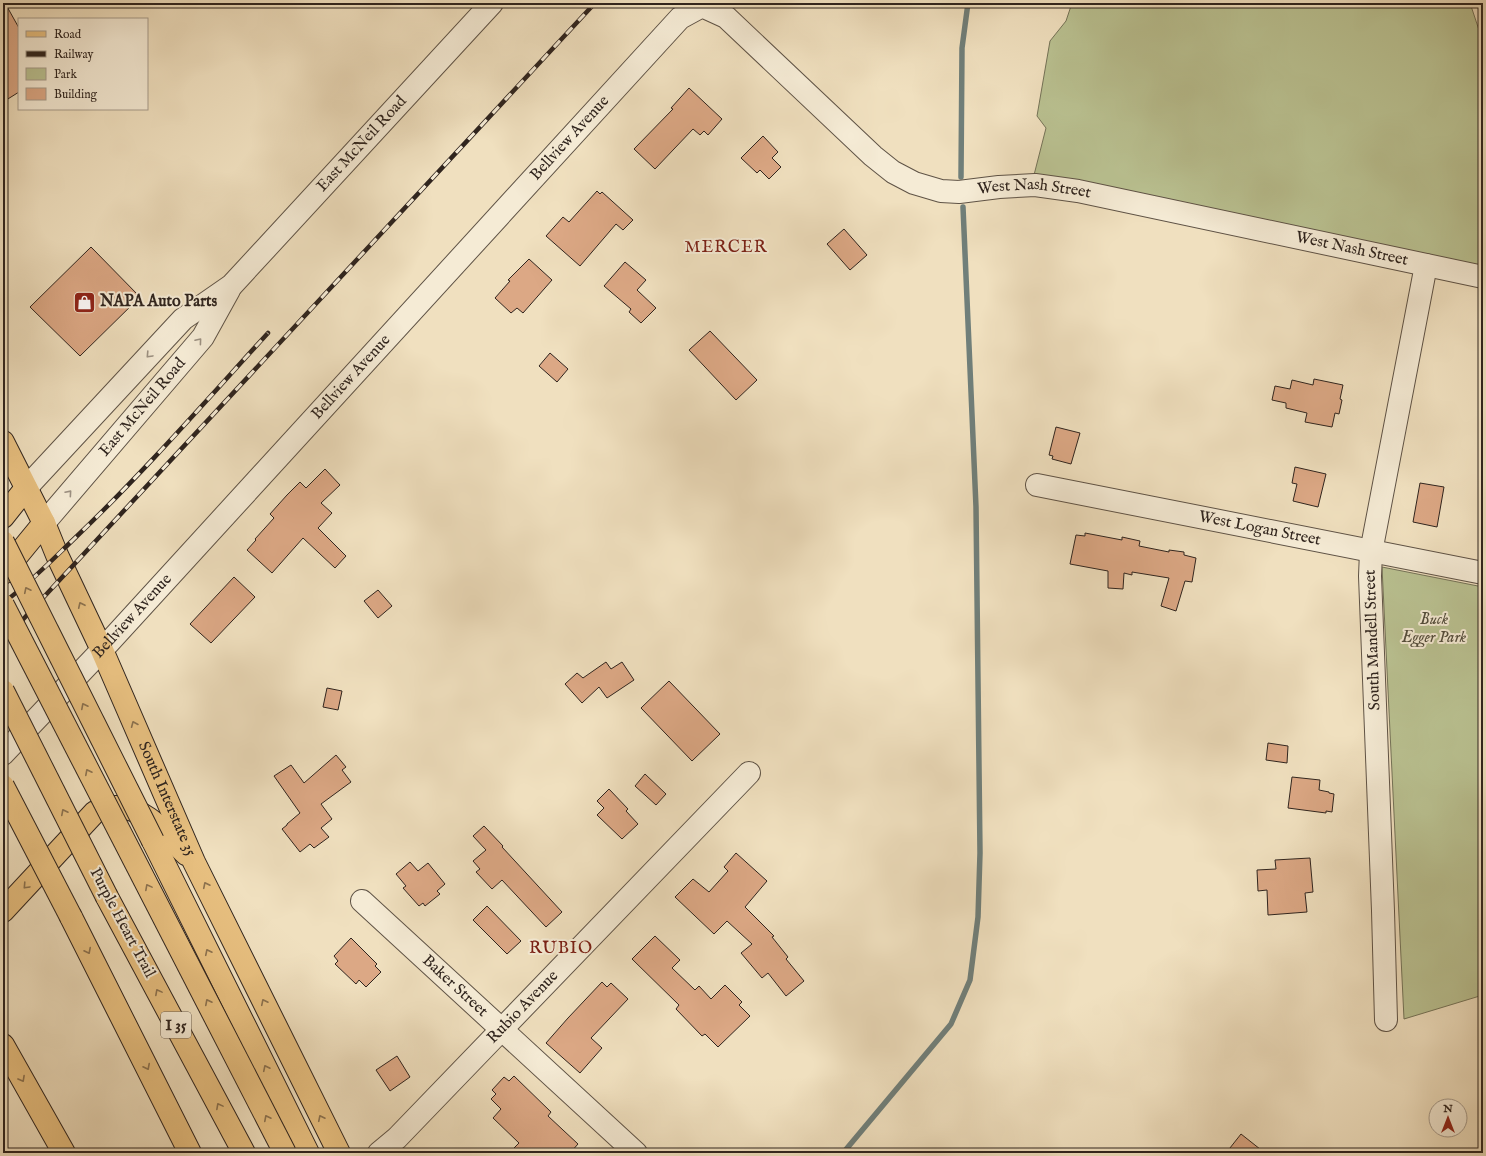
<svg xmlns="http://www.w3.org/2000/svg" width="1486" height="1156" font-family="'IM FELL English',serif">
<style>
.green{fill:#bac292;stroke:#747358}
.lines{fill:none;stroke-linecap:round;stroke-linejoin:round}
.stream{stroke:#707f7a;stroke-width:5.5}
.building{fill:#dca885;stroke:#2f241e}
.minor-casing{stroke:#5f5346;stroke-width:24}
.major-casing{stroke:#2f241e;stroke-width:24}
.highway-casing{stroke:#2f241e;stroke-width:24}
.minor{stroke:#f5ebd5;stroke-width:22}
.major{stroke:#e8c080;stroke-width:22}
.highway{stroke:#e8c080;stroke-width:22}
.rail-casing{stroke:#2f241e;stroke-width:4.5}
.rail{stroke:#f5ebd5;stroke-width:3;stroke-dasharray:9;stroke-linecap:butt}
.highway-bridge-casing{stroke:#2f241e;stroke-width:24;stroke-linecap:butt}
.highway-bridge{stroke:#e8c080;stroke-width:22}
.oneway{stroke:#9c9183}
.oneway2{stroke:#8c724f}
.labels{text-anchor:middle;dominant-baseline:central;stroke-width:4;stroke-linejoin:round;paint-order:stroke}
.shield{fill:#f5ebd5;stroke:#6a6055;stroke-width:1}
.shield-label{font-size:15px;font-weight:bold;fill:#2f241e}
.street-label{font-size:16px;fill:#2f241e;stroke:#f5ebd5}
.poi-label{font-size:16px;font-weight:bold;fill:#2f241e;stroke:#f5ebd5;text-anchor:start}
.park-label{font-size:16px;font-style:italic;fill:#524c3b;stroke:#f5ebd5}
.neighbourhood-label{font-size:17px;letter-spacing:1px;fill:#7a1f14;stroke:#f5ebd5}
</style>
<rect width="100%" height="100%" fill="#f0e0bf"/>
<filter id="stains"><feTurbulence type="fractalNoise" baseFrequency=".005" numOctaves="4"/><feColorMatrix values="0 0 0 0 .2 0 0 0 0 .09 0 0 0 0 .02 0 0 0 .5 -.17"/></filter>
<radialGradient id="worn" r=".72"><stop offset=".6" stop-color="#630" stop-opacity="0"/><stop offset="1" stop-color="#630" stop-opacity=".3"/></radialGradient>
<g class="green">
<polygon points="1072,3 1470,3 1483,42 1483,267 1034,175 1046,128 1037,116 1050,41 1066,21"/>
<polygon points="1382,567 1483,587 1483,995 1404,1019"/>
</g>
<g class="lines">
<g class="stream">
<polyline points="961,177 962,48 968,3"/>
<polyline points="843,1153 951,1024 970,980 978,917 980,853 976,507 963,207"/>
</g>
</g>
<g class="building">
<polygon points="3,3 5,3 19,28 19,92 3,102"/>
<polygon points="689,88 722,119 708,135 704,131 700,135 693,129 655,169 634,149 673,109 671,108"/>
<polygon points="763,136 778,152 772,158 781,167 769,179 760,170 757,173 741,158"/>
<polygon points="597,191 600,194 602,192 633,220 623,230 616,224 580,266 546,236 563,217 569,222"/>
<polygon points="844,229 867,255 850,270 827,244"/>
<polygon points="91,247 140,297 80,356 30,307"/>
<polygon points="529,259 552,280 523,313 517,308 511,313 495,298 510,281 508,280"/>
<polygon points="625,262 646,280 637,290 656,308 641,323 629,312 631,309 604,286"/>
<polygon points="710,331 757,380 736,400 689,350"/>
<polygon points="550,353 568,369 557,382 539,366"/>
<polygon points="1314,379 1343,385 1340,399 1342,400 1339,414 1335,413 1332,427 1305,422 1307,413 1286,408 1286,403 1272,400 1275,386 1290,389 1292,380 1313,385"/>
<polygon points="1056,427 1080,433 1071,464 1052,459 1053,456 1049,455"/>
<polygon points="1295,467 1326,474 1318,507 1293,501 1297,484 1292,483"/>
<polygon points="325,469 340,485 321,503 332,513 318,528 346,556 335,568 303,538 272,573 247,550 256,540 255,539 274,518 270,514 287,495 300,482 306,488"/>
<polygon points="1420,483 1444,487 1437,527 1413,522"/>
<polygon points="1085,533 1122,540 1122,537 1140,541 1139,546 1169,552 1169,550 1184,552 1184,555 1196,558 1192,582 1185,581 1176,611 1161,606 1169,578 1132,572 1132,575 1124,573 1123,589 1108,588 1108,571 1070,564 1076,535 1085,536"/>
<polygon points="234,577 255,597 211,643 190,624"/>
<polygon points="378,590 392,606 378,618 364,601"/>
<polygon points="606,662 611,669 622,662 634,680 607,698 599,687 582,703 565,684 577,673 583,678"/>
<polygon points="669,681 720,734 692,761 641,708"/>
<polygon points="327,688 342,691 338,710 323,707"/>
<polygon points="1268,743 1288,746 1287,763 1266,760"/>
<polygon points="336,755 346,767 342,770 351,782 321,804 332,819 321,828 329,837 314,848 310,844 300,852 282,829 287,825 287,824 300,813 274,776 291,765 304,783"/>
<polygon points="645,774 666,794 656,805 635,786"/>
<polygon points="1292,777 1320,780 1319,790 1329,792 1329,793 1334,794 1332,812 1326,811 1326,813 1288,808"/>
<polygon points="609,789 628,809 626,811 638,824 622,839 597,815 604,808 597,801"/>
<polygon points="484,826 503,846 502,847 562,912 546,927 502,880 492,889 476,872 480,869 473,861 486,850 473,836"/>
<polygon points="736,853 767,881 745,907 774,936 772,937 788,957 786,959 804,981 786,996 768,973 762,978 741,953 752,944 727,921 714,934 675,897 693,879 709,892 728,871 724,867"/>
<polygon points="1310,858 1313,892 1305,893 1307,912 1268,915 1267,890 1258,891 1257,870 1276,869 1275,860"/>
<polygon points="410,862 418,871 428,863 445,884 437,891 440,894 425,906 423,903 419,906 403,888 406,886 396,874"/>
<polygon points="487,906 521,941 507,954 473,920"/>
<polygon points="655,936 680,960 672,968 695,990 699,986 711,999 725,985 742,1002 739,1005 750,1016 718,1047 705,1034 702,1036 676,1009 679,1005 632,959"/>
<polygon points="351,938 377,964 375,966 381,972 366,987 359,980 356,984 335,964 338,961 334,956"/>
<polygon points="602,982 607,987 611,983 628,999 591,1038 602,1048 580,1073 546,1043 568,1018"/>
<polygon points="397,1056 410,1077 390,1091 376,1070"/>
<polygon points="514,1076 551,1112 548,1116 578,1144 570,1153 509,1153 519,1143 493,1118 501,1109 491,1099 496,1094 492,1090 504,1077 509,1081"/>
<polygon points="1241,1134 1265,1153 1226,1153"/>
</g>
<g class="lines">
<defs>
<g id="minor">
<path id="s1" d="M1037,485L1483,573"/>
<path id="s2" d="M26,488L183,319L232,285L492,3"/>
<path id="s3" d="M44,523L203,337L229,290"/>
<path id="s4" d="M3,754L102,650L680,18L702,6L726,17L873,156L893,172L914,183L941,191L959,192L999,187L1035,185L1078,191L1483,277"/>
<path id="s5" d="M362,901L636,1153"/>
<polyline points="1386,1020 1383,911 1370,576 1371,552 1426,265"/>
<path id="s6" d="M379,1153L397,1138L749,773"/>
</g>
<g id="major">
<path id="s7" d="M3,442L44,523L57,555L102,650L194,862L339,1153"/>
<polyline points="3,517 26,488"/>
<polyline points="3,573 44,523"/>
<path d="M3,911L95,812C101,811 107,807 113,807C144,805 166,834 186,854"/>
<polyline points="3,1045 64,1153"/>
</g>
<g id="highway">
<polyline points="153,841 308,1153"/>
<polyline points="107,897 244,1153"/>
<polyline points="71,917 190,1153"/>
</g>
</defs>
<use href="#minor" class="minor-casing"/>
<use href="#major" class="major-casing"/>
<use href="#highway" class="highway-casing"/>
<use href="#minor" class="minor"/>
<use href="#major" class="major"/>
<use href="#highway" class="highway"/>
<defs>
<g id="rail">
<path d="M3,603C29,584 52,560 75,538C143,473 205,402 268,333"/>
<polyline points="3,641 595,3"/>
</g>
</defs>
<use href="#rail" class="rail-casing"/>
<use href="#rail" class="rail"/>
<defs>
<g id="highway-bridge">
<polyline points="3,542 153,841"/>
<polyline points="3,605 285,1153"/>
<polyline points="3,691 107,897"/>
<polyline points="3,786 71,917"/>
</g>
</defs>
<use href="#highway-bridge" class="highway-bridge-casing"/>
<use href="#highway-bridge" class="highway-bridge"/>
</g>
<defs><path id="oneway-chevron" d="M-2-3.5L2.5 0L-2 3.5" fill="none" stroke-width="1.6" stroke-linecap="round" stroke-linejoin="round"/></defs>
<g class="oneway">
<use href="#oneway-chevron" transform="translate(199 341) rotate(-50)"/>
<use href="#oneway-chevron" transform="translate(149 355) rotate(133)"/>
<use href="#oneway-chevron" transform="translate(69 493) rotate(-49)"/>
</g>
<g class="oneway2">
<use href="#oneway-chevron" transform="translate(27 590) rotate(-116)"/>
<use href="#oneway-chevron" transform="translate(81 605) rotate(-115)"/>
<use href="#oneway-chevron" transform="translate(84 706) rotate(-117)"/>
<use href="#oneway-chevron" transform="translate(134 724) rotate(-113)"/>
<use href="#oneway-chevron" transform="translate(88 772) rotate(-117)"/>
<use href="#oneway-chevron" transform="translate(64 812) rotate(-117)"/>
<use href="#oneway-chevron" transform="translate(206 885) rotate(-116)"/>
<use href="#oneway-chevron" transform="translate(26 886) rotate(133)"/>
<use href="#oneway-chevron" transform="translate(148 887) rotate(-118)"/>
<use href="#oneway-chevron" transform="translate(88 951) rotate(63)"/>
<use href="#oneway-chevron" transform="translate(208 952) rotate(-116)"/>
<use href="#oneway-chevron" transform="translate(158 992) rotate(-118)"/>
<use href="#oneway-chevron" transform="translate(208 1002) rotate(-117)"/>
<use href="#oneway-chevron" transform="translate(264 1002) rotate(-116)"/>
<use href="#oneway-chevron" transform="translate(147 1067) rotate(63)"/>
<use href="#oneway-chevron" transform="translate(266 1068) rotate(-116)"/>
<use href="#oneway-chevron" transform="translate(22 1079) rotate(61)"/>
<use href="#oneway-chevron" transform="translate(219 1106) rotate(-118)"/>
<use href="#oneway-chevron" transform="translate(267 1118) rotate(-117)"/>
<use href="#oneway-chevron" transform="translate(321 1118) rotate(-116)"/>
</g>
<defs>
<symbol id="shop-square" viewBox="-11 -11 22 22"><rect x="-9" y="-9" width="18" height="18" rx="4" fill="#8f2418" stroke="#f5ebd5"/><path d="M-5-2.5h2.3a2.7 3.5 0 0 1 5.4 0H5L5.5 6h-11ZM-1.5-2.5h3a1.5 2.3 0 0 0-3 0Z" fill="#fff"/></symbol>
</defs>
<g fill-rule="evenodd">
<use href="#shop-square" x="72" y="290" width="25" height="25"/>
</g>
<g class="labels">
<rect class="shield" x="161" y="1012" width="30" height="26" rx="3"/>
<g class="shield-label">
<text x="176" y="1025">I 35</text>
</g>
<g class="street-label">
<text stroke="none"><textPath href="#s4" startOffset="837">Bellview Avenue</textPath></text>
<text stroke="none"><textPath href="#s2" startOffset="482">East McNeil Road</textPath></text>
<text stroke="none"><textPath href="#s4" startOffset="1425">West Nash Street</textPath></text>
<text stroke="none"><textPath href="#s4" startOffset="1749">West Nash Street</textPath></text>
<text stroke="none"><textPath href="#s4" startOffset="513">Bellview Avenue</textPath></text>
<text stroke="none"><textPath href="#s3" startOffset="152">East McNeil Road</textPath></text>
<text stroke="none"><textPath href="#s1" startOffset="227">West Logan Street</textPath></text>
<text stroke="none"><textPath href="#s4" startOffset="189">Bellview Avenue</textPath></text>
<text transform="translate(1373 640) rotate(-92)">South Mandell Street</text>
<text stroke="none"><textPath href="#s7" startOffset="393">South Interstate 35</textPath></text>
<text transform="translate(122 923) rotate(62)">Purple Heart Trail</text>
<text stroke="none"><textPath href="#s5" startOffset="126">Baker Street</textPath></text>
<text stroke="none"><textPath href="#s6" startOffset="205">Rubio Avenue</textPath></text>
</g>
<g class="poi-label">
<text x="100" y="302">NAPA Auto Parts</text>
</g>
<g class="park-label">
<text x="1434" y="620">Buck<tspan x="1434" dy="18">Egger Park</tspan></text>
</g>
<g class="neighbourhood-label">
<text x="726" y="247">MERCER</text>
<text x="561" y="948">RUBIO</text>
</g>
</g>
<rect width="1486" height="1156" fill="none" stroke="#f0e0bf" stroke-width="16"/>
<rect x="4" y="4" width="1478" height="1148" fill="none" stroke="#2f241e" stroke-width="2"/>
<rect x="8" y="8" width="1470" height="1140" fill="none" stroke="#2f241e"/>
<rect x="18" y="18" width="130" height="92" fill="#f5ebd5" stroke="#a69b8c"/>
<rect x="26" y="31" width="20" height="6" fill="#e8c080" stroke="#a69b8c"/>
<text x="54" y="38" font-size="12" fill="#2f241e">Road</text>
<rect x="26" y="51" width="20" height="6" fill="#2f241e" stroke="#a69b8c"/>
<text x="54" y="58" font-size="12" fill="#2f241e">Railway</text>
<rect x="26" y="68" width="20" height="12" fill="#bac292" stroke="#a69b8c"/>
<text x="54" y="78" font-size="12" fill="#2f241e">Park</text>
<rect x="26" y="88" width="20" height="12" fill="#dca885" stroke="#a69b8c"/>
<text x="54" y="98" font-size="12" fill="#2f241e">Building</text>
<g transform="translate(1448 1118)"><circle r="19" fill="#f5ebd5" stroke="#a69b8c"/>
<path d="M0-3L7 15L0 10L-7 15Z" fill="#8f2418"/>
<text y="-6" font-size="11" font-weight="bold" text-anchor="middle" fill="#2f241e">N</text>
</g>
<rect width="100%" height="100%" filter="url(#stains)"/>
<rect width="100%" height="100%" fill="url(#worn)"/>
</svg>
